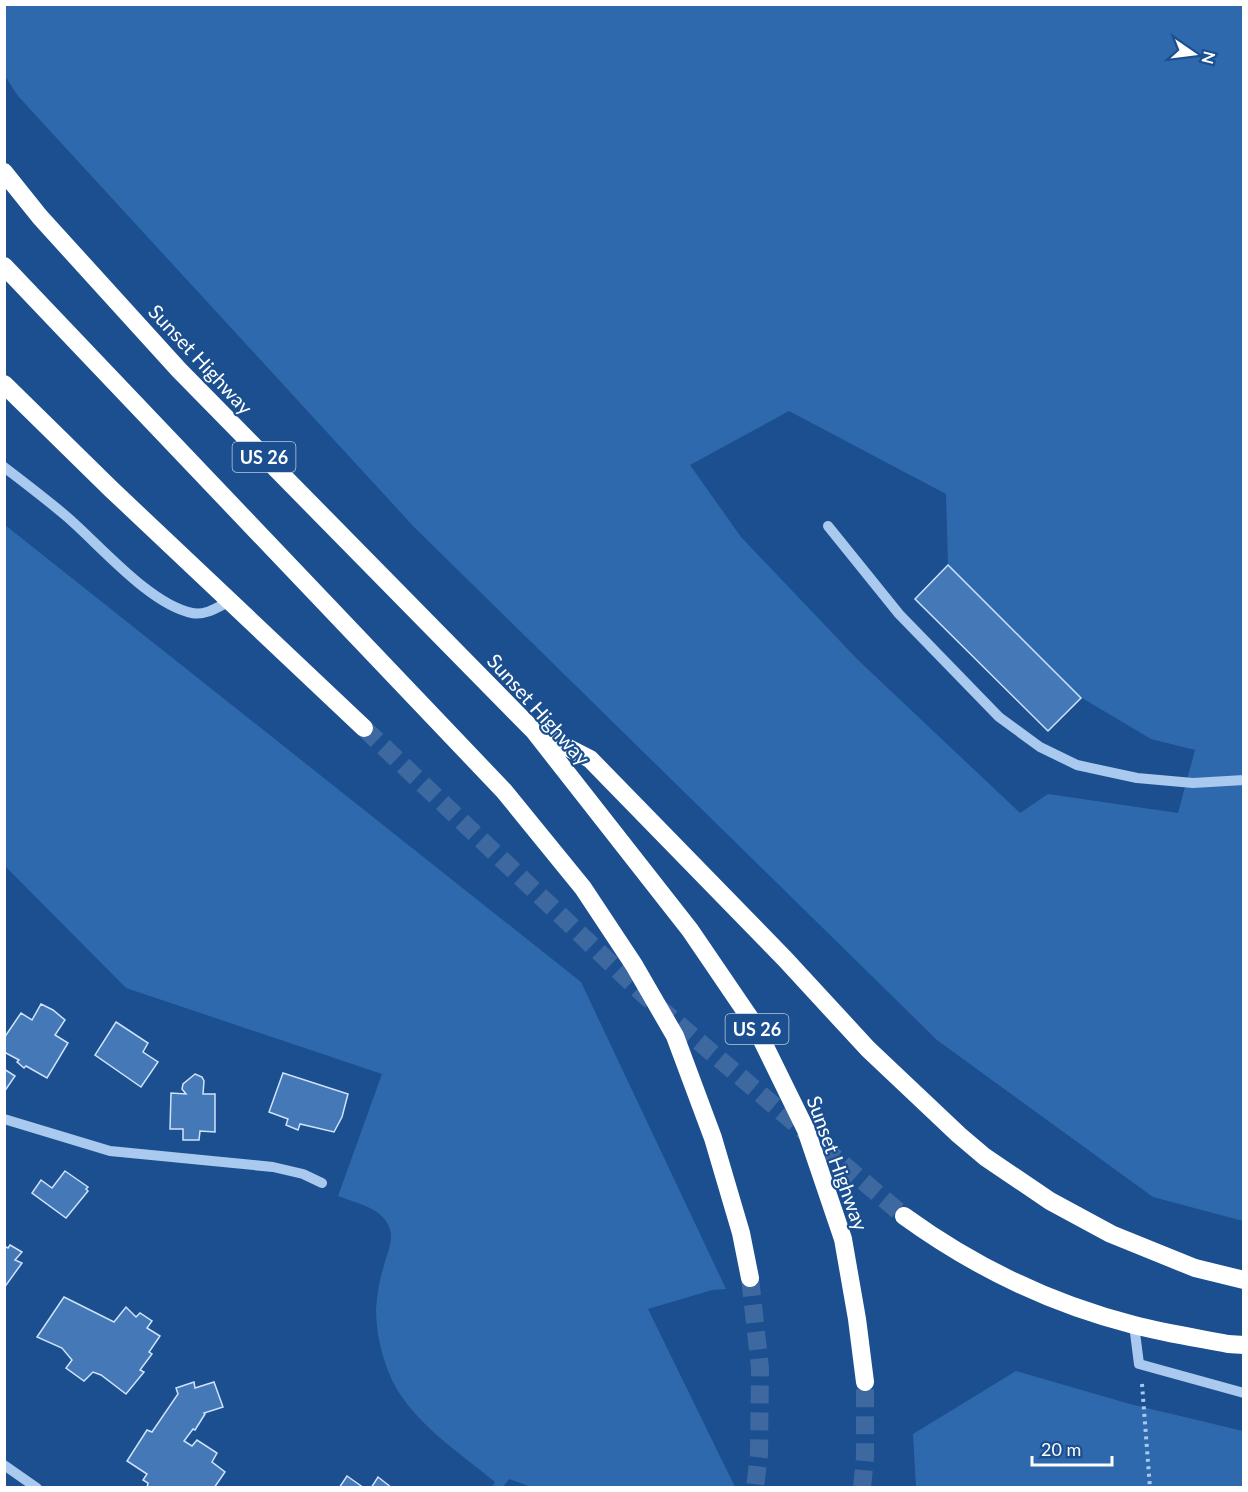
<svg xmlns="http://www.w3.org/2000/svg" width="1248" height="1492" font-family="Lato,sans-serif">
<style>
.green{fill:#2e69ad;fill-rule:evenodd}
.building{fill:#4478b7;stroke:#cfe3fa;stroke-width:1.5}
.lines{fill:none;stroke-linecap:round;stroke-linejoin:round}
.highway-tunnel{stroke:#3d69a0;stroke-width:18;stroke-dasharray:18 9;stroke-linecap:butt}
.path{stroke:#a9c9ee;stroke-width:4;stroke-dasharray:3 4.5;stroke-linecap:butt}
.minor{stroke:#a9c9ee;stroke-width:10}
.highway{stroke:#fff;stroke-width:18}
.labels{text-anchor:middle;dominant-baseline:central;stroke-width:4.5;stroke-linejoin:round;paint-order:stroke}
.shield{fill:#1b4f8f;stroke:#bbcadd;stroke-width:1.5}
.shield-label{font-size:18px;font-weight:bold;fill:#fff}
.street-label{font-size:20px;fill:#fff;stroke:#1b4f8f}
</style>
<rect width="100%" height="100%" fill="#1b4f8f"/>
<g class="green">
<path d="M4,5H1243V1221L1153,1197L937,1040L414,527L18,96L5,76ZM789,411L946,494L948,565L916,599L1048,731L1082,698L1151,739L1195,750L1178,813L1048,794L1020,813L858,660L741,537L690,465Z"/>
<path d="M5,525L581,982L726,1289L712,1290L648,1309L735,1487L534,1488L509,1479L503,1487H492L495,1482C459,1452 413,1423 392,1380C382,1358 376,1333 376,1309C377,1295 379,1282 383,1269C387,1252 397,1237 386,1221C377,1207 353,1202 338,1196L382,1074L126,988L5,866Z"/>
<polygon points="1016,1371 1130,1404 1243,1431 1243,1487 916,1487 913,1434"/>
</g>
<g class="building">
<polygon points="948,565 1081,698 1048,731 915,599"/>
<polygon points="41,1004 53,1010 65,1020 55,1035 68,1043 47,1078 26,1066 24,1068 17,1062 19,1060 4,1052 4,1038 21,1013 32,1020"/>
<polygon points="116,1022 148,1043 143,1052 158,1062 141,1087 95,1055"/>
<polygon points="4,1069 15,1076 4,1092"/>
<polygon points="283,1073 348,1094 342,1117 334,1132 300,1124 298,1130 286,1125 288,1119 269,1112"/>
<polygon points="195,1074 202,1077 204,1081 203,1094 215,1094 215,1132 200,1131 199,1140 183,1140 183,1129 170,1129 171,1093 186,1094 182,1089 183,1084"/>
<polygon points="65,1171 88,1187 86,1189 88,1191 66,1218 32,1193 41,1180 52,1188"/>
<polygon points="10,1245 22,1252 15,1260 22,1263 4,1288 4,1246 8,1248"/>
<polygon points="64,1297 114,1322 126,1307 136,1317 140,1313 152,1321 147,1328 160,1336 149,1352 152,1354 140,1370 144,1372 126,1394 101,1375 93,1372 84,1381 66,1368 72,1360 62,1348 37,1337"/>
<polygon points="194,1382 195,1388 214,1382 223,1407 204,1413 205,1414 195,1430 193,1429 184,1441 192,1446 197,1440 217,1453 212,1462 225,1472 214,1488 147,1488 148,1483 143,1480 147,1474 127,1461 147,1430 152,1432 178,1394 176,1388"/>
<polygon points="347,1476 364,1488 339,1488"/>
<polygon points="378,1477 392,1488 371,1488"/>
</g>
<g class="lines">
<g class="highway-tunnel">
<polyline points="364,728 643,994 904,1216"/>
<polyline points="750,1278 760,1368 759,1454 755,1488"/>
<polyline points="862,1488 865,1457 865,1382"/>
</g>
<polyline class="path" points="1142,1384 1150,1488"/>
<g class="minor">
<path d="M4,467C25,483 46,499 66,516C99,544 149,604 192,613C205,616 218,607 230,601"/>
<polyline points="828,526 899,614 999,717 1040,747 1077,765 1137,778 1193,783 1244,780"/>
<polyline points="4,1119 110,1151 273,1167 303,1174 322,1183"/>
<polyline points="1134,1325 1139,1364 1244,1393"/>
<polyline points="4,1465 37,1488"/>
</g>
<g class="highway">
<polyline points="4,172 40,217 179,370 534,731 690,930 754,1024 806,1130 843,1239 857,1319 865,1382"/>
<polyline points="4,266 504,791 583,888 634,965 675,1036 713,1138 741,1233 750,1278"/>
<polyline points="4,384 111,489 364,728"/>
<polyline points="539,733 590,759 785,959 868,1049 959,1135 985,1157 1050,1201 1111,1234 1195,1268 1244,1280"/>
<path d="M904,1216C973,1266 1051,1304 1134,1325C1165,1333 1197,1338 1228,1344L1244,1345"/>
</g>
</g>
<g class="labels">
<g class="shield">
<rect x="232.5" y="442" width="63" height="30" rx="4.5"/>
<rect x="725.5" y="1014" width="63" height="30" rx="4.5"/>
</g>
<g class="shield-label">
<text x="264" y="457">US 26</text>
<text x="757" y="1029">US 26</text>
</g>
<g class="street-label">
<text transform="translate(201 359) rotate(47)">Sunset Highway</text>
<text transform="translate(539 709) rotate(48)">Sunset Highway</text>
<text transform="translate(838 1163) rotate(70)">Sunset Highway</text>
</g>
</g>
<rect width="1248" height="1492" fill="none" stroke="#ffffff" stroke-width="12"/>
<g transform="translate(1194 54) rotate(104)" stroke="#1b4f8f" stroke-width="4.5" paint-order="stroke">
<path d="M0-4.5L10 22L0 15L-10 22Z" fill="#ffffff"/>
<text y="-9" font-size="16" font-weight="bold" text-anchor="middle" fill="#ffffff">N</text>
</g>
<path d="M1032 1456v9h80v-9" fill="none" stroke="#ffffff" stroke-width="3"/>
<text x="1041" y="1456" font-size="18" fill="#ffffff" stroke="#1b4f8f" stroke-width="4.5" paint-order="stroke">20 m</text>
</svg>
